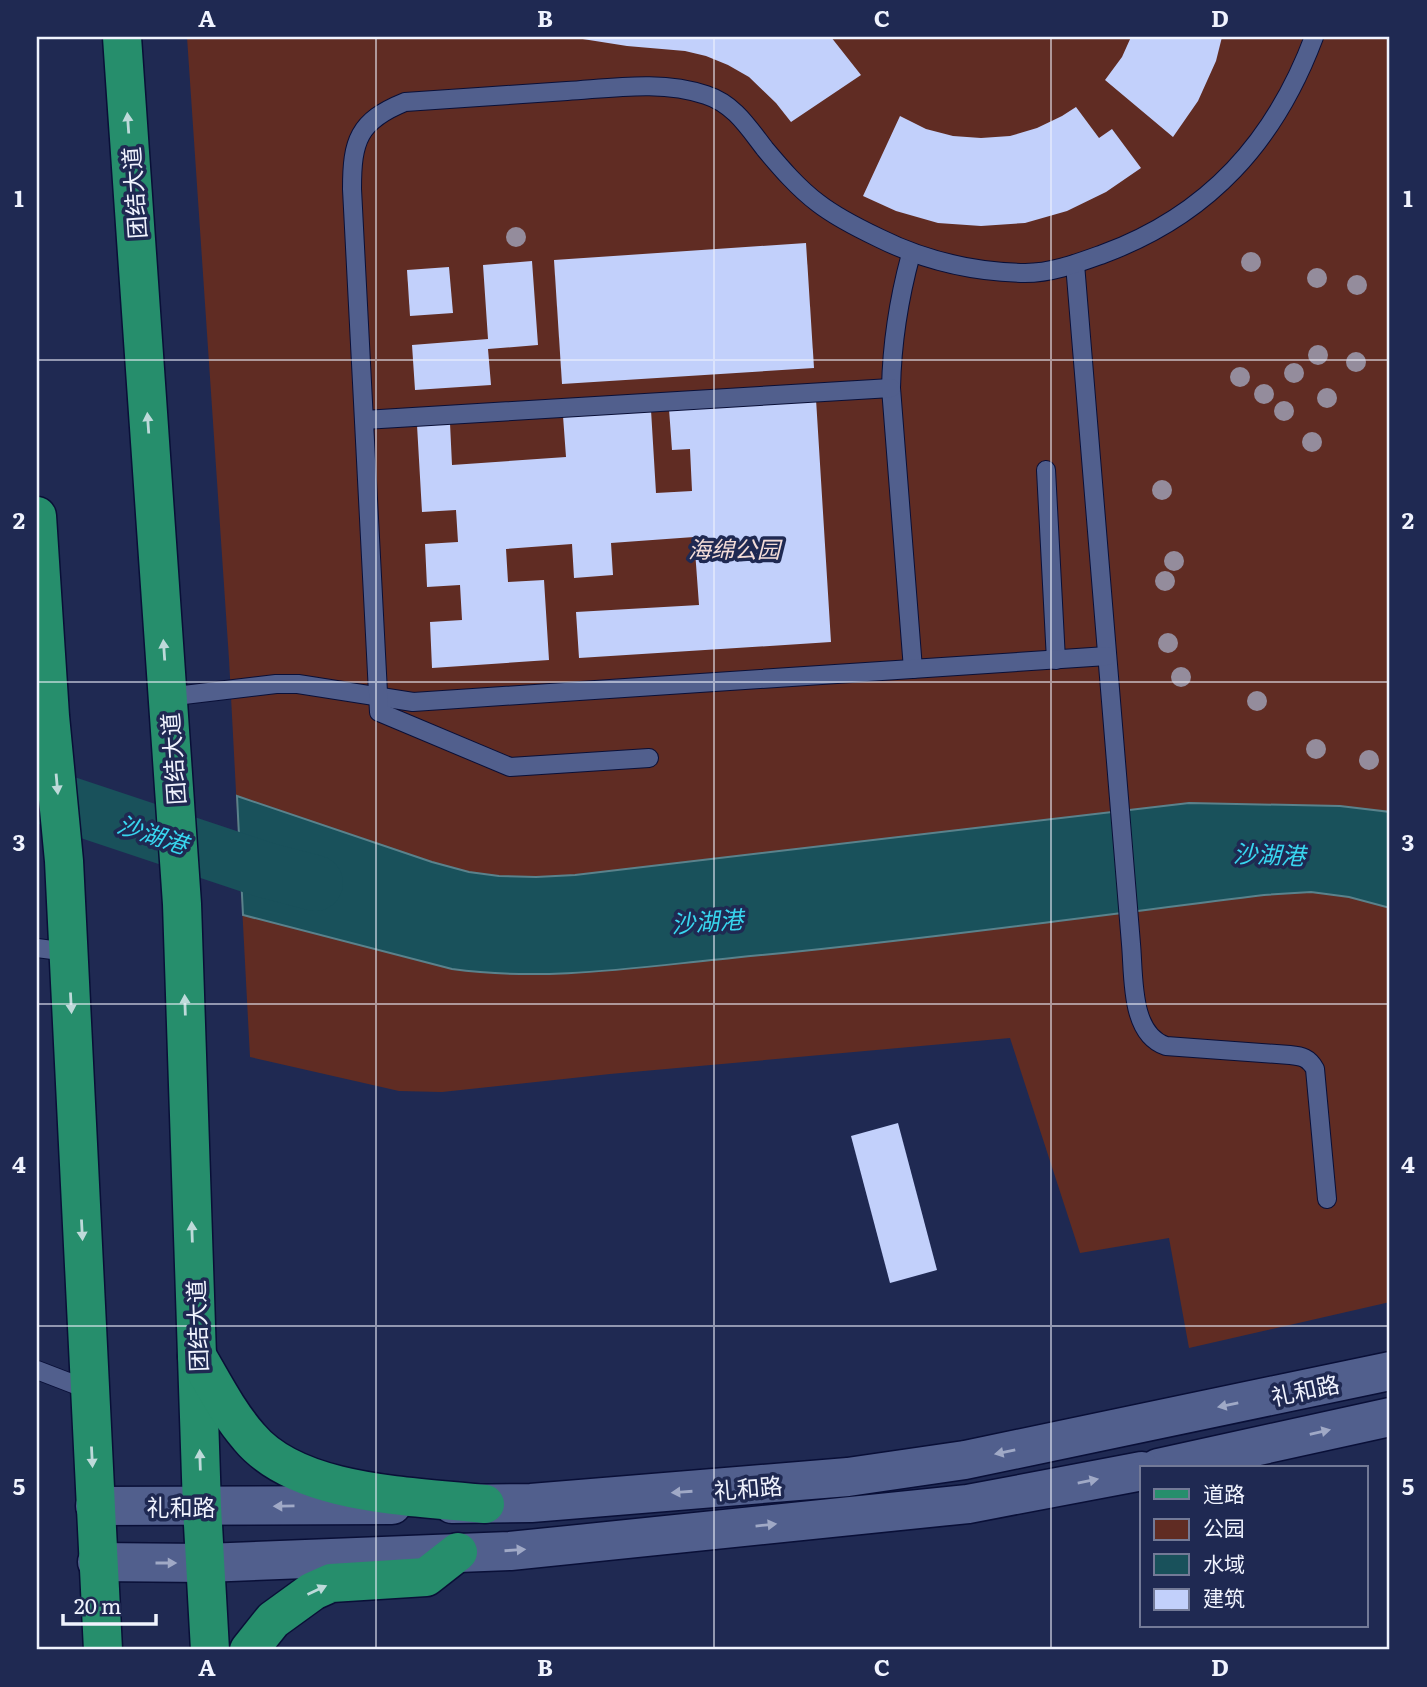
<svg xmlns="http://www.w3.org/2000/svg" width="1427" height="1687" font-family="Literata,'Noto Sans SC',serif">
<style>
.green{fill:#602c23}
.water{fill:#19515b;stroke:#5a828c;stroke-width:2}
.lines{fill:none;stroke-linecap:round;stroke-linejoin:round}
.river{stroke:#19515b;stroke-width:56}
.building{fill:#c2d0fb}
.lane-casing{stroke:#090f37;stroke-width:20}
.secondary-casing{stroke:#090f37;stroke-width:41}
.primary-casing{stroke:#090f37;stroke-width:41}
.lane{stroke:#515f8d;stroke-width:18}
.secondary{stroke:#515f8d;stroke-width:38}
.primary{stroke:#268e6c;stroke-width:38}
.tree{fill:#948c9c}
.oneway{fill:#bedada}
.oneway2{fill:#a0a9c6}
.grid{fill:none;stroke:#f0f3fe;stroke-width:2;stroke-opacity:0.55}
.labels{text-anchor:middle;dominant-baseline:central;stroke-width:7;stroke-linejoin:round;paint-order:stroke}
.street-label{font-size:23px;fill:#f0f3fe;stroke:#1f2952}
.park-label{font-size:23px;font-style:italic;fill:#f4ddd8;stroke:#1f2952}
.water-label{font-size:24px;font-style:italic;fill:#38d6ef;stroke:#1f2952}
.neatline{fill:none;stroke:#f0f3fe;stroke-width:2.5}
.grid-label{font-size:23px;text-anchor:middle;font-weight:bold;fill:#f0f3fe}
</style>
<rect width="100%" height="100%" fill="#1f2952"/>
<polygon class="green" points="187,37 1390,37 1390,1302 1189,1348 1169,1238 1080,1253 1010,1038 610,1074 442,1092 399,1091 250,1057 229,659"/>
<path class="water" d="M237,796L432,862L469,872L499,876L536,877L575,875L1189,803L1340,806L1390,812V908L1349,897L1311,892L1264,895C1087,917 910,941 732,958C639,967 546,982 452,969L243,915Z"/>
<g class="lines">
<polyline class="river" points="37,794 265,870 315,883"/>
</g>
<g class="building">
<polygon points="570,37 831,37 861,75 791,122 776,103 749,77 728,65 706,56 685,51 627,46"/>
<polygon points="1131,37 1222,37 1216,61 1198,101 1173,137 1105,80 1122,57"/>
<polygon points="1076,107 1099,138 1112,129 1141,168 1106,192 1067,211 1025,223 981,226 938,223 896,211 863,196 900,116 926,129 953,136 981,138 1010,136 1037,128 1062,116"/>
<polygon points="806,243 814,368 562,384 554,260"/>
<polygon points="532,261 538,345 488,349 491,385 415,390 412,345 488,339 483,265"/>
<polygon points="449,267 453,313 410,316 407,270"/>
<polygon points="816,399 831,642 579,658 576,612 699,605 694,537 611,543 613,575 574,578 572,544 506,549 508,582 544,580 549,660 432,668 430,622 462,620 460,585 427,587 425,544 458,542 456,510 422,512 417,425 450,423 452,465 566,457 563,416 651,410 656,493 692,491 690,449 672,450 669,409"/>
<polygon points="898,1123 937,1270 890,1283 851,1136"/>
</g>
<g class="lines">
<defs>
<g id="lane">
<path d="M911,254C899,298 892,342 891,388L913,669"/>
<path d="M1075,264L1131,944C1134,977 1130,1034 1166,1046L1290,1055C1302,1056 1309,1058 1315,1069L1327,1199"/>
<polyline points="364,420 891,388"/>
<polyline points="1046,470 1056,660"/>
<polyline points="167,697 276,684 298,684 413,702 1107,656"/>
<path d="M649,758L510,767L379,712L352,189C352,141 358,121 405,102C459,98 513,95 567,91C613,88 662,80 706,95C734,104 748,127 765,149C781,168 798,188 818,203C836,217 858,228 879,238C923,260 974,272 1025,273C1052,273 1078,263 1103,254C1209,215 1275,141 1314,37"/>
<polyline points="37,948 68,952"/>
<polyline points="37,1370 89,1390"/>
</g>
<g id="secondary">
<polyline points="1158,1468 1390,1417"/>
<polyline points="452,1504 531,1503 848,1477 965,1460 1390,1371"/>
<polyline points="95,1506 392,1505"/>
<polyline points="97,1562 205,1563 510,1551 968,1504 1142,1471"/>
</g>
<g id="primary">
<polyline points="122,37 182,904 202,1507 210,1650"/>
<polyline points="37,516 50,716 64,861 103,1650"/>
<path d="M197,1356C213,1383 228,1413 249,1437C298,1496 414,1496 485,1504"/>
<polyline points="249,1650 273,1620 313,1591 331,1583 426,1577 458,1552"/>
</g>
</defs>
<use href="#lane" class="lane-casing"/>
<use href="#secondary" class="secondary-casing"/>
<use href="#primary" class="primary-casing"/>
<use href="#lane" class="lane"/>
<use href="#secondary" class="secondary"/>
<use href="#primary" class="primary"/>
</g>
<g class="tree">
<circle cx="516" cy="237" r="10"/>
<circle cx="1251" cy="262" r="10"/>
<circle cx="1317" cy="278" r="10"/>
<circle cx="1357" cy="285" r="10"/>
<circle cx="1318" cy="355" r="10"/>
<circle cx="1356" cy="362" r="10"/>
<circle cx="1294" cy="373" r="10"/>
<circle cx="1240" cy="377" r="10"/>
<circle cx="1264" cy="394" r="10"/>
<circle cx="1327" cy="398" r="10"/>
<circle cx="1284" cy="411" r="10"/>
<circle cx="1312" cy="442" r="10"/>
<circle cx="1162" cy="490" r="10"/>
<circle cx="1174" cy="561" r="10"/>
<circle cx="1165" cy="581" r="10"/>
<circle cx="1168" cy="643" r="10"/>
<circle cx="1181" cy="677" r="10"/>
<circle cx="1257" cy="701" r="10"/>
<circle cx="1316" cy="749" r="10"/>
<circle cx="1369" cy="760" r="10"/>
</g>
<defs><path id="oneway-solid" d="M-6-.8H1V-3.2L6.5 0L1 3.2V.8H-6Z" transform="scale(1.75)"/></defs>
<g class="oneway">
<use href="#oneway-solid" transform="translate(128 123) rotate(-94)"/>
<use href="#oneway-solid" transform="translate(148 423) rotate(-94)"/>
<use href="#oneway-solid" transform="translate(164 650) rotate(-94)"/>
<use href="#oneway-solid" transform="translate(57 784) rotate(85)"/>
<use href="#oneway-solid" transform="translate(71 1003) rotate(87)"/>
<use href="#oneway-solid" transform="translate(185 1005) rotate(-92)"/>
<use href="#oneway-solid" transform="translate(82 1230) rotate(87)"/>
<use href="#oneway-solid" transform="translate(192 1232) rotate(-92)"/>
<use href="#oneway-solid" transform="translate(92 1457) rotate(87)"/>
<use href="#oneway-solid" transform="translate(200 1460) rotate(-92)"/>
<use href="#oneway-solid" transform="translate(317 1590) rotate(-25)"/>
</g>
<g class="oneway2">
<use href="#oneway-solid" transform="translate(1228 1405) rotate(168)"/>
<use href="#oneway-solid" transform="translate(1320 1432) rotate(-13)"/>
<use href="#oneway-solid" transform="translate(1005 1452) rotate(168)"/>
<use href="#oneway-solid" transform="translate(1088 1481) rotate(-11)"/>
<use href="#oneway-solid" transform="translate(682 1492) rotate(176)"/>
<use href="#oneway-solid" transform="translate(284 1506) rotate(179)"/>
<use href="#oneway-solid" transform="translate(766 1525) rotate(-6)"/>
<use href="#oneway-solid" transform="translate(515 1550) rotate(-4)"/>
<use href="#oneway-solid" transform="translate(166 1563)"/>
</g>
<path class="grid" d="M376,37V1650M714,37V1650M1051,37V1650M37,360H1390M37,682H1390M37,1004H1390M37,1326H1390"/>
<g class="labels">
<g class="street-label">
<text transform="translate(133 193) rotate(-94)">团结大道</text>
<text transform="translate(172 759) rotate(-94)">团结大道</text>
<text transform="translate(196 1326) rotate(-92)">团结大道</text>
<text transform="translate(1305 1389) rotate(-12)">礼和路</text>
<text transform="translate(748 1487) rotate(-5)">礼和路</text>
<text x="181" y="1506">礼和路</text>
</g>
<g class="park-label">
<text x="734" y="548">海绵公园</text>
</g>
<g class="water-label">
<text transform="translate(153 833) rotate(18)">沙湖港</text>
<text transform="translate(1269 853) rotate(2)">沙湖港</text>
<text transform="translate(707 920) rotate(-4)">沙湖港</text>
</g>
</g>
<rect width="1427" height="1687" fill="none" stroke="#1f2952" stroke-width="77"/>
<rect x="1140" y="1466" width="228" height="161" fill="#1f2952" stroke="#737a97" stroke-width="2"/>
<rect x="1154" y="1489" width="35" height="10" fill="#268e6c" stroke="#737a97" stroke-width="2"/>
<text x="1203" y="1502" font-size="21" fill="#f0f3fe">道路</text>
<rect x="1154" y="1519" width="35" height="21" fill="#602c23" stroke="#737a97" stroke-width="2"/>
<text x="1203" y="1536" font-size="21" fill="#f0f3fe">公园</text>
<rect x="1154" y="1554" width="35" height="21" fill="#19515b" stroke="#737a97" stroke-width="2"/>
<text x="1203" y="1572" font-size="21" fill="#f0f3fe">水域</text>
<rect x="1154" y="1589" width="35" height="21" fill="#c2d0fb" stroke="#737a97" stroke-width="2"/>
<text x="1203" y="1606" font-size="21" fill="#f0f3fe">建筑</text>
<path d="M63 1614v10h93v-10" fill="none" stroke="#f0f3fe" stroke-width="3.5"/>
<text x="74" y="1614" font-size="21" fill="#f0f3fe" stroke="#1f2952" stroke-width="5" paint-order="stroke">20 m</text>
<rect x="38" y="38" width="1350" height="1610" class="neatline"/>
<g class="grid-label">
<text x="207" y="27">A</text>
<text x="545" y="27">B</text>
<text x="882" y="27">C</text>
<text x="1220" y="27">D</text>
<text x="19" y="207">1</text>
<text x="1408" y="207">1</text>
<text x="19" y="529">2</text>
<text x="1408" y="529">2</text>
<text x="19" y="851">3</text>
<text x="1408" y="851">3</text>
<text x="19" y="1173">4</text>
<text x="1408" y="1173">4</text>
<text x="19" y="1495">5</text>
<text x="1408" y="1495">5</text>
<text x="207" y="1676">A</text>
<text x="545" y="1676">B</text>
<text x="882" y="1676">C</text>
<text x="1220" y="1676">D</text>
</g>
</svg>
